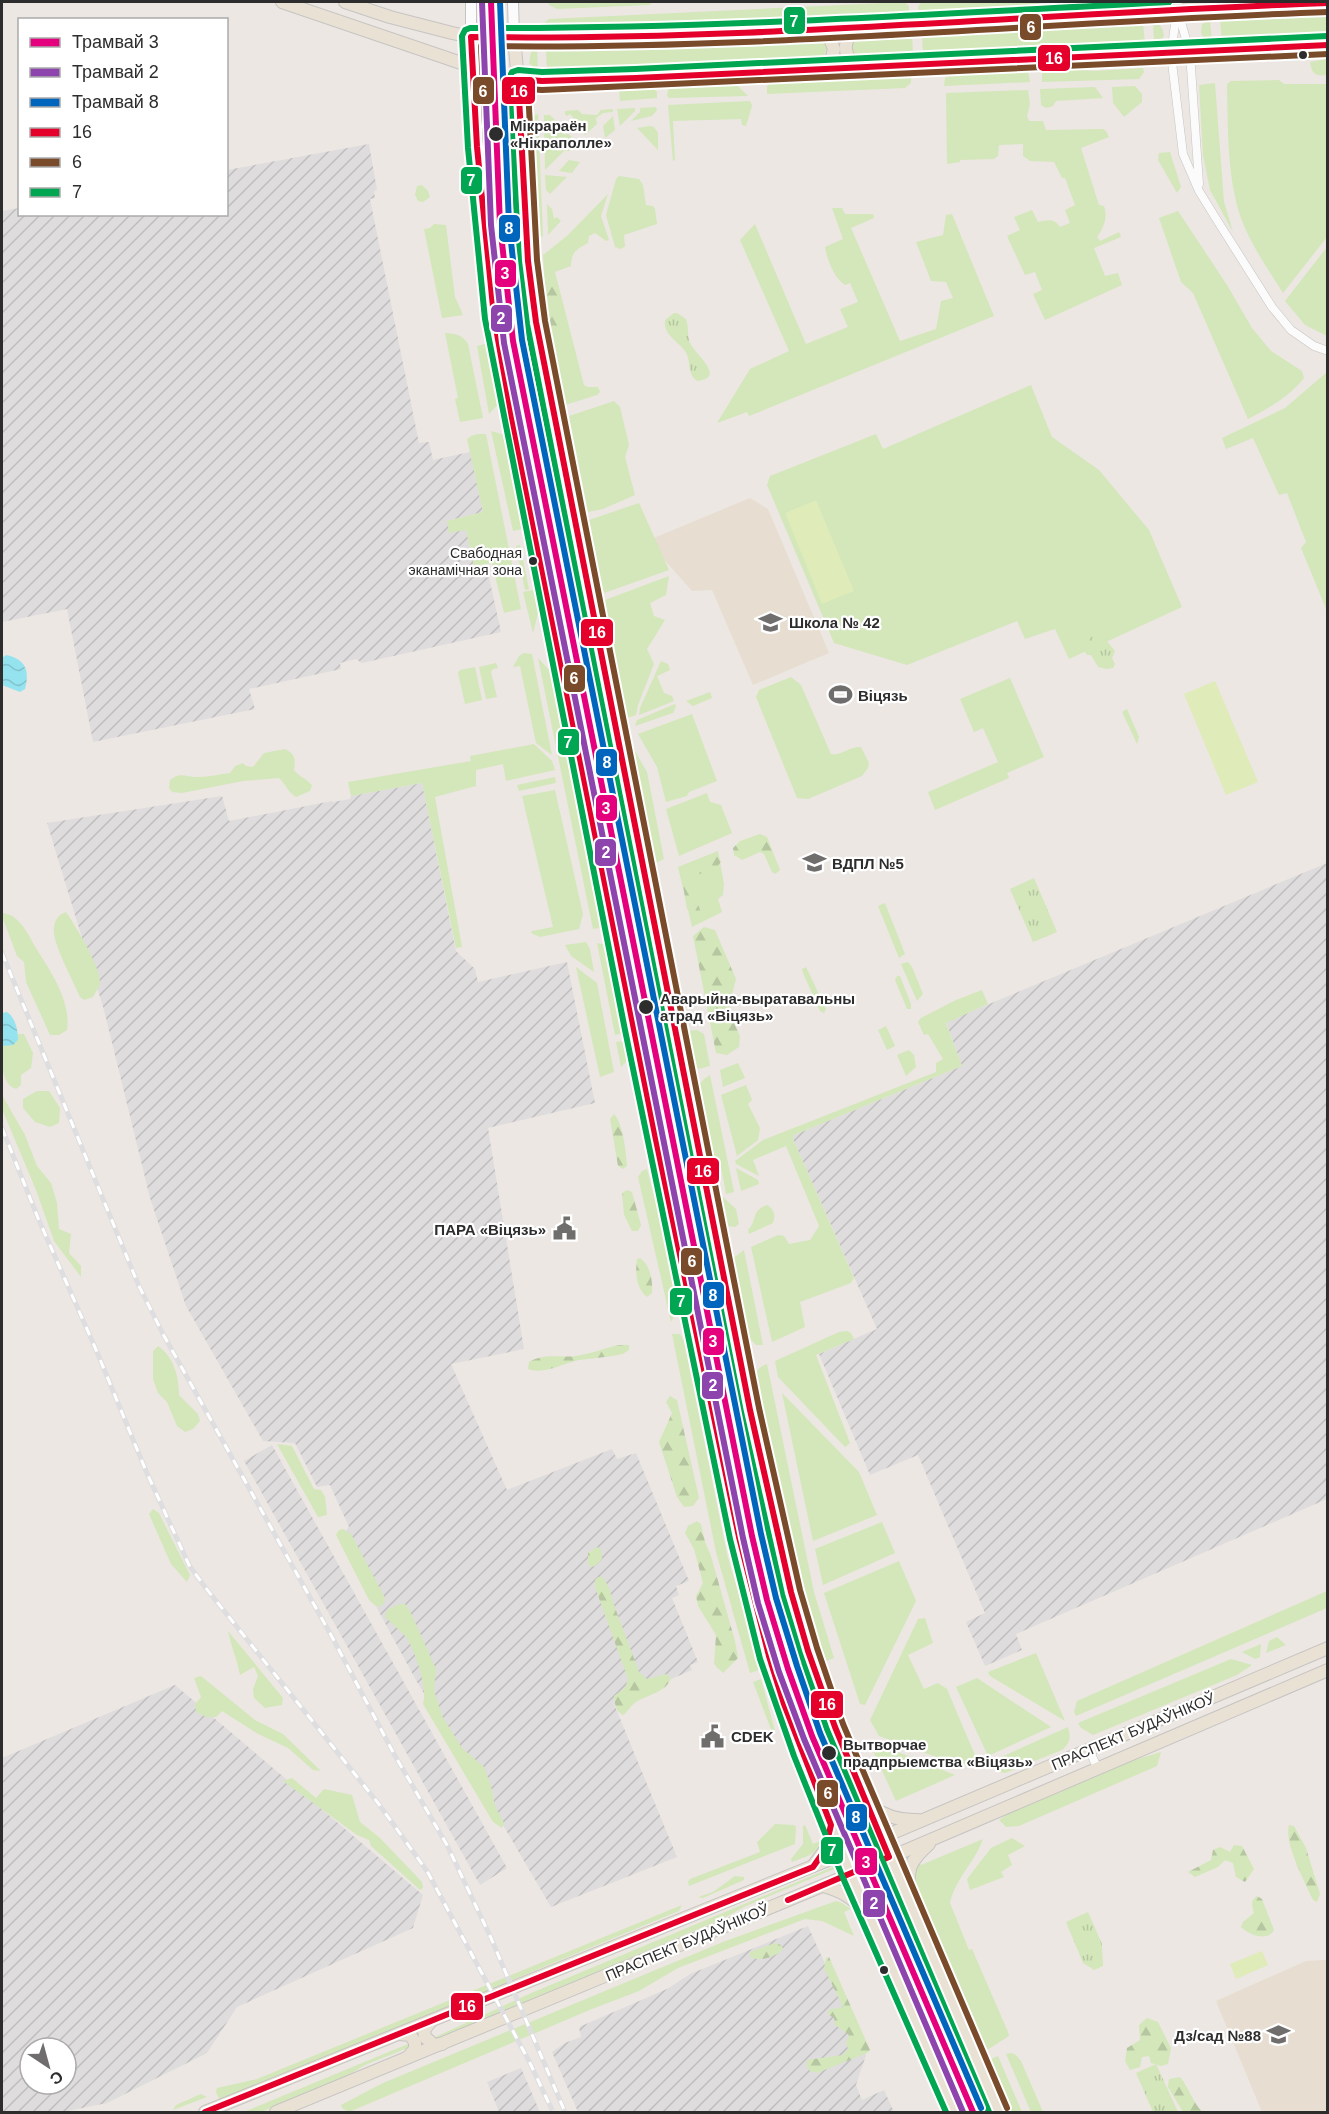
<svg xmlns="http://www.w3.org/2000/svg" width="1329" height="2114" font-family="Arial,sans-serif">
<style>
.industrial{fill:url(#industrial-furrows);fill-rule:evenodd}
.education{fill:#e7ddd1}
.grass{fill:#d3e7ba}
.forest{fill:url(#forest-firs)}
.park{fill:url(#park-tufts)}
.pitch{fill:#dfebb8}
.water{fill:url(#water-waves)}
.lines{fill:none;stroke-linecap:round;stroke-linejoin:round}
.street-casing{stroke:#c5c4c3;stroke-width:9}
.secondary-casing{stroke:#c5c4c3;stroke-width:12}
.primary-casing{stroke:#c6c4c3;stroke-width:14}
.street{stroke:#fcfbfb;stroke-width:8}
.secondary{stroke:#fcfbfb;stroke-width:10}
.primary{stroke:#e9e1d4;stroke-width:12}
.rail-casing{stroke:#dedee0;stroke-width:5}
.rail{stroke:#fff;stroke-width:3;stroke-dasharray:9;stroke-linecap:butt}
.bus-1-casing{stroke:#fff;stroke-width:10}
.bus-2-casing{stroke:#fff;stroke-width:10}
.bus-3-casing{stroke:#fff;stroke-width:10}
.bus-1{stroke:#e4002b;stroke-width:6}
.bus-2{stroke:#7a4b2a;stroke-width:6}
.bus-3{stroke:#00a651;stroke-width:6}
.tram-1-casing{stroke:#fff;stroke-width:10}
.tram-2-casing{stroke:#fff;stroke-width:10}
.tram-3-casing{stroke:#fff;stroke-width:10}
.tram-1{stroke:#e5007d;stroke-width:6}
.tram-2{stroke:#8e44ad;stroke-width:6}
.tram-3{stroke:#0065bd;stroke-width:6}
.bus-dot{fill:#2d2d2d;stroke:#fff;stroke-width:2}
.labels{text-anchor:middle;dominant-baseline:central;stroke-width:4.5;stroke-linejoin:round;paint-order:stroke}
.bus-label{font-size:14px;fill:#2d2d2d;stroke:#fff;text-anchor:end}
.stop-label{font-size:15px;font-weight:bold;fill:#2d2d2d;stroke:#fff;text-anchor:start}
.poi-label{font-size:15px;font-weight:bold;fill:#2d2d2d;stroke:#fff;text-anchor:start}
.street-label{font-size:15px;fill:#2d2d2d;stroke:#fff}
.line-badge{stroke:#fff;stroke-width:2}
.badge-label{font-size:16px;text-anchor:middle;font-weight:bold;fill:#fff}
</style>
<defs>
<pattern id="industrial-furrows" width="10" height="10" patternUnits="userSpaceOnUse" patternTransform="scale(1.5)"><rect width="10" height="10" fill="#dfdcde"/><path d="M-1 1l2-2M0 10L10 0M9 11l2-2" fill="none" stroke="#c0bdbf"/></pattern>
<pattern id="forest-firs" width="22" height="20" patternUnits="userSpaceOnUse" patternTransform="scale(1.5)"><rect width="22" height="20" fill="#d3e7ba"/><path d="M5 1l3.5 6h-7zM16 11l3.5 6h-7z" fill="#b5c6a0"/></pattern>
<pattern id="park-tufts" width="24" height="20" patternUnits="userSpaceOnUse" patternTransform="scale(1.5)"><rect width="24" height="20" fill="#d3e7ba"/><path d="M3 7l-1-3M5 7V3M7 7l1-3M15 17l-1-3M17 17v-4M19 17l1-3" fill="none" stroke="#b5c6a0"/></pattern>
<pattern id="water-waves" width="16" height="10" patternUnits="userSpaceOnUse" patternTransform="scale(1.5)"><rect width="16" height="10" fill="#94e3ef"/><path d="M0 5q4-4 8 0t8 0" fill="none" stroke="#80c3cd"/></pattern>
</defs>
<rect width="100%" height="100%" fill="#ece7e2"/>
<g class="industrial">
<polygon points="369,144 377,190 374,191 375,198 370,199 419,443 429,442 433,460 470,452 483,512 447,521 466,529 475,570 487,568 501,632 362,663 356,659 340,663 341,669 249,689 255,709 93,742 67,609 2,622 2,211 19,208 20,214 226,214 227,170"/>
<polygon points="422,783 456,951 475,969 478,982 567,962 595,1103 488,1128 524,1349 451,1364 507,1490 612,1449 617,1459 636,1453 689,1581 676,1586 679,1595 672,1598 698,1662 690,1665 692,1670 614,1704 677,1857 551,1907 465,1760 417,1682 379,1612 343,1535 349,1527 330,1485 317,1487 295,1443 263,1441 186,1306 150,1198 104,1010 47,823 222,796 229,821 332,801 333,802 350,799 351,796"/>
<polygon points="1327,863 1327,1499 1016,1634 1022,1650 985,1666 966,1622 985,1613 918,1455 870,1475 819,1354 877,1329 793,1139 794,1135 962,1066 946,1022"/>
<polygon points="272,1445 507,1868 480,1885 244,1461"/>
<path d="M175,1685L423,1895L413,1928L237,2007L207,2053L107,2103L63,2112H2V1758ZM30,2048H66V2084H30Z"/>
<polygon points="808,1926 866,2055 856,2085 862,2100 884,2090 894,2112 578,2112 552,2052 565,2043 581,2037 579,2027 667,1989 690,1974"/>
<polygon points="521,2068 540,2112 499,2112 487,2082"/>
</g>
<g class="education">
<polygon points="750,498 768,509 829,653 753,685 712,590 692,591 662,557 654,538"/>
<polygon points="1327,1960 1327,2110 1324,2112 1262,2112 1216,2001 1306,1961"/>
</g>
<g class="grass">
<polygon points="548,2 654,2 649,5 557,9 549,5"/>
<polygon points="904,2 909,6 909,14 680,25 618,24 545,27 545,22 549,19"/>
<polygon points="921,2 1048,2 1006,9 919,14 918,7"/>
<polygon points="1327,15 1327,36 1222,41 1220,20"/>
<polygon points="1210,20 1212,42 1204,39 1201,33 1202,24"/>
<polygon points="1153,22 1159,24 1163,30 1164,36 1161,40 1154,43"/>
<polygon points="1143,23 1145,44 923,54 922,34"/>
<polygon points="912,33 913,55 860,57 853,53 850,46 853,39 860,36"/>
<polygon points="816,38 825,42 827,49 824,56 816,59 547,71 546,49"/>
<polygon points="537,49 538,71 529,63 531,52"/>
<path d="M1327,59V75C1316,77 1311,73 1310,62Z"/>
<polygon points="1050,67 1094,71 1143,68 1144,72 1139,79 1042,82 1042,73"/>
<polygon points="1024,68 1028,71 1030,82 944,86 945,78 955,72"/>
<polygon points="911,74 911,83 905,88 767,94 767,86 774,79"/>
<path d="M1279,80L1284,84H1328L1327,237L1283,293C1268,269 1247,239 1239,212C1227,172 1228,126 1227,84L1231,81Z"/>
<polygon points="734,82 748,96 669,98 667,95 669,87 674,84"/>
<polygon points="1215,83 1224,202 1233,232 1210,190 1203,155 1199,85"/>
<polygon points="650,85 657,92 657,98 620,101 619,90"/>
<polygon points="1135,86 1142,94 1142,102 1124,117 1113,103 1112,87"/>
<polygon points="1095,87 1103,98 1056,101 1053,106 1046,108 1041,105 1040,89"/>
<path d="M1028,90L1030,104L1027,116L1029,121H1043L1046,130L1103,129L1106,131L1109,137L1081,148L1099,205L1104,206C1108,218 1104,227 1097,237L1100,241L1119,232L1121,237L1094,248L1105,276L1118,273L1122,285L1045,320L1033,294L1042,290L1035,272L1025,275L1007,236L1020,230L1014,217L1032,210L1038,222C1048,220 1054,218 1060,227L1070,223L1065,210L1075,205L1065,178H1062L1054,162L1030,161L1023,156V144L999,145L998,156L994,159L960,160V162L947,164L946,93Z"/>
<polygon points="750,101 752,106 746,126 742,125 741,119 673,121 675,160 673,161 668,105"/>
<polygon points="656,107 657,110 652,116 631,121 640,112 640,108"/>
<polygon points="635,108 635,111 620,126 617,109"/>
<polygon points="613,109 613,112 603,113 596,118 597,124 585,135 576,125 578,123 570,114 567,116 565,114 565,111 578,110 582,114 597,115 601,110"/>
<polygon points="538,114 543,237 536,234 530,129 531,117"/>
<polygon points="485,115 491,115 498,247 505,313 547,525 542,526 501,314 493,247"/>
<polygon points="544,115 550,115 559,124 557,127 565,135 568,133 577,143 569,151 564,151 545,170"/>
<polygon points="613,116 615,130 605,138 603,126"/>
<polygon points="650,126 654,127 658,133 658,150 637,128"/>
<polygon points="1170,152 1181,187 1177,193 1158,160 1159,153"/>
<polygon points="569,160 580,162 572,173 559,171"/>
<polygon points="504,174 509,174 523,309 564,520 558,522 519,326 512,272"/>
<polygon points="545,175 567,177 550,194 546,190"/>
<polygon points="619,176 639,179 643,185 646,205 653,206 655,209 657,224 624,235 625,246 621,249 615,247 606,215 616,179"/>
<polygon points="422,185 428,191 430,197 423,202 418,201 415,195 417,186"/>
<path d="M608,194L601,216L609,240L606,241L595,233L589,236L588,243C576,249 571,253 571,266L555,272L584,385L587,387H598L600,392L597,395L565,405L560,403L549,351L543,255L567,236Z"/>
<polygon points="547,204 552,209 554,219 557,217 561,221 548,235"/>
<path d="M832,208H842L845,214H873L874,218L851,228L900,341L936,329L941,301L953,298L946,282L931,281L916,242L943,235L946,215L952,214L994,316L749,416L747,412L717,423L750,369L789,351L740,240L755,224L806,344L848,327L840,309L858,302L850,283L845,285C834,278 827,259 825,247L843,239Z"/>
<path d="M1178,211L1227,285L1252,328L1271,351L1302,371L1304,378C1289,397 1269,408 1248,419L1193,293L1181,282L1159,218Z"/>
<polygon points="434,224 446,225 455,297 463,315 442,318 424,229 430,228"/>
<polygon points="1327,247 1327,336 1305,325 1285,301"/>
<path d="M445,333C456,334 462,334 468,344L483,418L460,422L455,399L458,398Z"/>
<polygon points="489,343 500,402 489,414 477,346"/>
<polygon points="1327,372 1327,611 1301,548 1306,542 1287,493 1279,495 1253,438 1226,449 1222,438 1285,408"/>
<polygon points="1031,385 1052,437 1099,470 1149,530 1182,607 1069,659 1055,629 1025,639 1017,621 907,665 834,643 767,485 770,476 876,434 883,449"/>
<polygon points="614,401 620,407 629,445 625,457 635,495 603,509 588,512 569,416"/>
<polygon points="491,431 502,434 509,443 527,528 513,531"/>
<polygon points="478,434 486,434 521,609 504,613 492,563 474,566 466,530 449,533 447,521 483,512 467,439 471,436"/>
<polygon points="639,503 669,570 604,593 589,520"/>
<polygon points="565,528 624,825 619,835 560,530"/>
<polygon points="548,532 610,837 603,832 543,533"/>
<polygon points="520,545 529,589 525,590 516,546"/>
<polygon points="669,576 666,595 650,603 654,616 665,620 647,649 654,664 638,705 636,715 627,718 605,600"/>
<polygon points="533,590 538,613 533,633 523,592"/>
<polygon points="524,653 532,654 552,755 536,743 520,666 513,667 519,656"/>
<polygon points="538,658 549,670 603,911 604,921 599,928 593,929"/>
<polygon points="661,661 668,664 670,670 657,676 664,693 672,696 674,701 639,715 640,708"/>
<polygon points="496,663 498,668 493,669 491,672 497,697 486,699 479,667"/>
<polygon points="475,667 482,700 465,704 458,673 460,670"/>
<path d="M791,677L801,685L831,754C841,756 850,746 861,747L869,763L868,768L862,776L808,799L797,798L756,697L759,690Z"/>
<polygon points="1010,678 1044,757 1007,773 1009,778 935,810 928,792 998,762 983,728 974,732 960,699"/>
<polygon points="710,692 712,698 693,706 686,701"/>
<polygon points="675,704 676,706 673,713 635,726 637,720"/>
<polygon points="1127,709 1139,737 1137,744 1122,712"/>
<polygon points="692,714 717,781 689,792 687,796 666,802 657,767 638,734"/>
<polygon points="628,739 647,772 664,859 656,863 651,860 624,740"/>
<polygon points="534,744 552,761 555,770 506,781 503,764 476,770 476,786 435,797 462,947 456,948 422,783 351,796 348,782 471,761 470,756"/>
<path d="M285,749C295,754 296,759 294,770C299,777 306,778 312,785L310,791L296,797C288,792 286,785 279,778L243,781L182,793L172,792L169,788L170,780C182,771 186,778 199,777C209,777 220,774 230,773L235,766L243,763L246,766L253,767L264,753Z"/>
<polygon points="555,777 556,783 519,791 517,785"/>
<polygon points="555,790 583,914 579,929 540,937 531,933 532,931 553,927 522,796"/>
<polygon points="707,793 710,802 721,805 732,833 679,856 666,809"/>
<polygon points="622,849 630,853 665,1026 659,1027"/>
<polygon points="612,850 635,958 628,959 607,859"/>
<polygon points="718,851 724,884 723,895 718,899 722,912 692,927 678,867"/>
<polygon points="885,903 905,954 899,958 878,906"/>
<path d="M66,912C75,925 102,969 100,984C99,988 95,993 93,997L84,1000L80,997C73,981 56,949 54,934C53,924 56,915 66,912Z"/>
<path d="M3,913C7,914 12,915 15,918C27,928 31,941 39,953C53,975 71,1003 67,1030L59,1035H50L26,982L24,962L17,956L3,919Z"/>
<polygon points="586,942 590,949 594,972 571,956 565,945"/>
<polygon points="597,943 607,945 611,949 627,1032 615,1035"/>
<polygon points="908,962 912,967 923,994 917,1001 901,964"/>
<polygon points="576,967 597,983 614,1072 600,1077"/>
<polygon points="806,967 826,1009 824,1013 820,1011 803,973 802,969"/>
<polygon points="897,976 900,976 911,1004 911,1009 907,1009 895,980"/>
<polygon points="982,990 988,1004 946,1023 962,1066 794,1135 793,1139 854,1278 851,1283 800,1302 805,1327 772,1342 751,1247 778,1235 784,1236 789,1244 810,1240 819,1226 786,1146 753,1160 759,1176 736,1164 735,1161 763,1140 936,1072 936,1063 943,1059 928,1034 924,1035 918,1022 921,1018 956,1000"/>
<polygon points="886,1026 895,1046 887,1050 878,1030"/>
<polygon points="697,1030 704,1034 710,1066 699,1069 693,1066 687,1031"/>
<path d="M18,1034H24L33,1053L31,1068L21,1075V1085L16,1089C0,1084 2,1058 2,1043L5,1046L18,1040Z"/>
<polygon points="650,1038 668,1127 662,1124 644,1039"/>
<path d="M626,1041C628,1052 631,1059 621,1067L616,1042Z"/>
<polygon points="909,1050 914,1055 916,1067 906,1076 897,1055"/>
<polygon points="738,1063 745,1078 723,1087 720,1070"/>
<path d="M710,1075L734,1192L726,1194L721,1167H718L711,1158L697,1096C698,1085 701,1080 710,1075Z"/>
<polygon points="746,1085 752,1100 748,1104 760,1128 758,1140 737,1156 721,1095"/>
<polygon points="37,1091 49,1091 60,1108 59,1123 50,1127 35,1122 23,1108 23,1099"/>
<polygon points="2,1095 25,1135 37,1166 51,1183 57,1203 59,1229 71,1234 69,1253 81,1266 81,1277 54,1241 36,1190 2,1109"/>
<polygon points="688,1142 708,1247 703,1250 682,1143"/>
<polygon points="672,1145 694,1252 686,1251 666,1147"/>
<polygon points="736,1168 758,1180 759,1184 741,1191"/>
<path d="M647,1169L659,1215L676,1292C677,1304 677,1311 671,1322L638,1177L642,1171Z"/>
<path d="M723,1197L736,1209L739,1224L735,1227L726,1226C719,1216 719,1207 723,1197Z"/>
<path d="M767,1205C774,1209 776,1215 773,1223L749,1234L748,1230C758,1220 750,1212 767,1205Z"/>
<polygon points="744,1250 763,1345 756,1345 745,1334 731,1260"/>
<polygon points="707,1270 714,1275 741,1416 737,1421"/>
<polygon points="697,1272 726,1422 720,1418 692,1279"/>
<polygon points="847,1331 851,1333 854,1339 816,1355 850,1443 845,1447 778,1377 775,1361 839,1332"/>
<polygon points="672,1334 680,1334 684,1341 727,1554 758,1660 759,1670 750,1673 716,1552"/>
<path d="M158,1346C174,1357 179,1377 179,1395L198,1414L200,1421L193,1429L185,1432L177,1426L167,1402L158,1393L153,1379V1351Z"/>
<path d="M767,1364L814,1592L834,1658L821,1663L799,1597L754,1381C754,1372 758,1367 767,1364Z"/>
<polygon points="782,1393 859,1472 877,1515 813,1541"/>
<path d="M745,1429C760,1506 775,1582 798,1657L794,1659C771,1584 756,1509 740,1433Z"/>
<polygon points="724,1433 729,1434 751,1547 783,1661 779,1662 747,1548"/>
<polygon points="277,1444 292,1446 314,1489 321,1490 325,1497 327,1515 318,1517"/>
<polygon points="153,1509 159,1513 190,1575 187,1582 171,1564 149,1514"/>
<polygon points="882,1522 895,1553 823,1585 815,1549"/>
<polygon points="343,1529 351,1534 384,1596 385,1601 382,1605 377,1607 369,1600 336,1535 339,1530"/>
<polygon points="899,1561 916,1601 865,1705 860,1704 824,1593"/>
<polygon points="1327,1591 1327,1608 1076,1716 1074,1712 1077,1701"/>
<path d="M399,1604H405L410,1611L436,1669L434,1690L442,1716L462,1748L484,1767L491,1786L495,1806L504,1823L502,1828L493,1822L423,1704C428,1688 415,1650 406,1637C401,1631 391,1623 385,1617L387,1610Z"/>
<polygon points="925,1618 933,1643 908,1655 924,1689 938,1683 947,1689 977,1760 961,1766 879,1736 870,1720 918,1619"/>
<path d="M228,1631L283,1698L282,1705L265,1708L254,1698L253,1689L258,1676L254,1667L240,1675C237,1659 231,1646 228,1631Z"/>
<polygon points="1277,1637 1286,1645 1266,1653 1269,1641"/>
<polygon points="1261,1644 1260,1657 1255,1659 1242,1652"/>
<polygon points="1036,1653 1065,1721 990,1676 988,1672"/>
<polygon points="1231,1659 1252,1665 1237,1675 1093,1735 1081,1728 1078,1723"/>
<polygon points="201,1676 255,1720 283,1734 321,1771 313,1770 288,1748 258,1734 222,1711 216,1717 206,1717 196,1712 195,1704 201,1697 194,1678"/>
<polygon points="977,1678 1051,1727 988,1756 956,1687"/>
<polygon points="761,1679 775,1731 772,1732 753,1682"/>
<path d="M1068,1727C1071,1738 1070,1743 1062,1750L1005,1773C997,1772 993,1770 990,1762Z"/>
<polygon points="868,1740 955,1775 896,1801"/>
<polygon points="1161,1752 1157,1766 1019,1826 1006,1827 999,1820 1022,1805 1118,1765"/>
<polygon points="292,1778 316,1798 324,1789 352,1795 360,1822 380,1838 422,1882 423,1888 420,1890 371,1846 369,1840 357,1835 283,1781"/>
<polygon points="775,1824 794,1825 796,1827 795,1844 689,1886 688,1882 690,1879 760,1852 757,1842"/>
<path d="M805,1825L813,1844L820,1841C818,1855 804,1857 792,1862L791,1859L803,1844V1826Z"/>
<polygon points="1012,1838 1025,1846 1008,1855 1012,1865 1001,1872 1004,1877 970,1890 967,1879 991,1848"/>
<path d="M983,1839C975,1862 955,1879 950,1903L969,1950L972,1949L1008,2032L1009,2036L987,2050L976,2046L953,1992L938,1943L910,1875L917,1857L921,1865Z"/>
<polygon points="833,1867 834,1869 746,1906 722,1919 434,2041 433,2038 529,1994"/>
<polygon points="877,1874 883,1876 886,1880 902,1918 897,1920"/>
<polygon points="735,1876 744,1877 744,1880 703,1898 698,1897 713,1892"/>
<polygon points="869,1877 889,1924 884,1925 868,1888 867,1882"/>
<polygon points="836,1901 842,1903 851,1909 844,1912 854,1936 822,1921 805,1919 678,1968 639,1991 592,2009 349,2112 342,2108 341,2105 383,2083 723,1942"/>
<polygon points="682,1905 679,1911 220,2101 216,2092 217,2088 257,2079"/>
<polygon points="905,1925 984,2112 980,2112 901,1927"/>
<polygon points="891,1931 969,2112 965,2112 887,1933"/>
<polygon points="408,2044 410,2047 365,2065 342,2079 261,2112 244,2112"/>
<polygon points="1011,2053 1016,2055 1021,2061 1043,2112 1031,2112 1006,2054"/>
<polygon points="998,2056 1022,2112 1004,2112 986,2070 991,2059"/>
<polygon points="201,2094 207,2097 173,2110 176,2105"/>
</g>
<g class="forest">
<path d="M547,278C561,288 564,320 565,336L561,339L566,359L561,366L556,367L545,280Z"/>
<polygon points="760,834 767,837 780,870 775,874 772,872 764,854 760,852 742,860 734,855 733,848 740,841"/>
<path d="M712,854L718,855L721,862L715,869L690,877C690,892 697,899 701,913L695,917L687,909L681,873L685,868Z"/>
<polygon points="704,927 715,930 736,979 728,1010 740,1036 739,1047 727,1055 716,1053 693,936"/>
<path d="M614,1114C623,1123 626,1153 627,1166L623,1169L618,1166L610,1119Z"/>
<polygon points="627,1190 632,1192 641,1225 638,1231 632,1231 624,1215 622,1193"/>
<path d="M640,1258C650,1265 653,1280 652,1293L647,1297C636,1289 635,1271 637,1259Z"/>
<path d="M619,1345H629V1350L623,1354C608,1357 594,1358 579,1360C563,1363 545,1375 528,1369L529,1362C545,1353 559,1358 576,1356C590,1354 605,1348 619,1345Z"/>
<polygon points="670,1396 677,1400 699,1498 693,1506 684,1507 677,1497 659,1442 672,1413 666,1402"/>
<polygon points="697,1521 701,1524 705,1542 711,1556 735,1641 738,1658 723,1673 714,1664 716,1635 698,1606 696,1596 703,1583 694,1549 685,1533 688,1526"/>
<polygon points="597,1547 601,1549 602,1559 595,1566 590,1567 588,1563 588,1553"/>
<path d="M598,1577H603L609,1588L614,1605L639,1672L647,1679L666,1674L671,1678C667,1692 647,1695 636,1702C630,1706 628,1712 623,1715C615,1711 615,1704 614,1696L625,1688L628,1679L595,1587V1580Z"/>
<path d="M1289,1825L1294,1826L1306,1848L1320,1894L1317,1902L1313,1900C1305,1882 1284,1844 1289,1825Z"/>
<polygon points="1234,1845 1242,1846 1254,1869 1245,1882 1236,1877 1233,1863 1225,1860 1218,1867 1195,1877 1188,1872 1211,1860 1213,1850 1220,1847 1230,1852"/>
<path d="M1257,1896L1262,1899L1274,1930C1267,1942 1249,1935 1241,1927L1243,1922L1254,1913C1252,1905 1250,1901 1257,1896Z"/>
<path d="M775,1943L781,1945L783,1949C776,1957 760,1962 750,1957V1952Z"/>
<polygon points="829,1957 870,2050 867,2053 817,2073 810,2071 807,2067 807,2060 843,2055 848,2049 846,2043 849,2035 835,2025 834,2018 829,2015 828,2010 843,2007 824,1968 826,1958"/>
<polygon points="1147,2018 1158,2022 1171,2048 1168,2064 1161,2066 1151,2063 1149,2056 1142,2057 1140,2067 1130,2070 1125,2061 1127,2048 1140,2040 1139,2025"/>
<path d="M1180,2077C1190,2089 1193,2104 1203,2112H1183L1168,2087L1169,2079Z"/>
</g>
<g class="park">
<path d="M674,313H677L686,319C689,327 687,335 690,343C696,355 727,378 697,381C686,373 692,361 685,351C677,340 663,335 665,320Z"/>
<polygon points="1103,636 1115,651 1112,658 1115,664 1113,668 1107,669 1098,667 1091,655 1087,655 1083,649 1091,637"/>
<polygon points="1034,878 1057,932 1033,942 1010,889"/>
<polygon points="1088,1912 1102,1944 1103,1966 1094,1970 1083,1963 1066,1922"/>
<polygon points="1156,2064 1178,2112 1153,2112 1136,2073"/>
</g>
<g class="pitch">
<polygon points="816,500 854,591 822,604 785,513"/>
<polygon points="1215,681 1258,782 1226,795 1184,694"/>
<polygon points="1262,1951 1268,1965 1236,1979 1230,1964"/>
</g>
<g class="water">
<path d="M6,655C25,659 30,670 25,689L20,692L2,685V658Z"/>
<path d="M7,1012C15,1017 18,1030 18,1040L13,1045L4,1046L2,1043V1013Z"/>
</g>
<g class="lines">
<defs>
<g id="street">
<polyline points="1178,2 1171,54 1183,154 1199,191 1215,217 1272,307 1291,330 1314,346 1328,351"/>
<polyline points="1179,15 1190,53 1199,184"/>
<polyline points="1089,1750 1098,1769"/>
</g>
<g id="secondary">
<polyline points="513,2 514,38"/>
<polyline points="471,37 471,2"/>
</g>
<g id="primary">
<polyline points="282,2 473,67 518,79 542,81 1148,56 1328,45"/>
<polyline points="345,2 390,17 452,33 471,37 514,38 817,30 1178,10 1214,7 1328,3"/>
<path d="M859,29C846,35 842,47 850,60L861,67"/>
<polyline points="818,31 829,36 834,49 831,61 821,68"/>
<polyline points="471,37 477,147 494,317 634,1028 739,1537 769,1656 784,1704 802,1753 851,1874 956,2112"/>
<path d="M514,38C524,133 525,228 536,322L750,1410L791,1592L808,1651L835,1727L881,1838L999,2112"/>
<path d="M595,831C608,845 628,841 634,822"/>
<polyline points="602,865 605,853 616,845 631,846 640,856"/>
<polyline points="654,1126 661,1133 675,1136 688,1128 692,1119"/>
<path d="M686,1280C688,1259 711,1255 722,1272"/>
<polyline points="713,1419 720,1426 734,1429 745,1423 750,1410"/>
<path d="M869,1805C884,1816 899,1821 918,1820"/>
<polyline points="813,1866 825,1850 831,1825"/>
<path d="M823,1886C839,1890 853,1897 863,1911"/>
<path d="M909,1894C907,1868 910,1861 929,1844"/>
<polyline points="431,2021 424,2030 425,2037 434,2045 442,2044"/>
<polyline points="399,2034 410,2035 415,2042 415,2049 408,2057"/>
<polyline points="205,2112 843,1854 1328,1648"/>
<polyline points="276,2112 851,1874 1328,1670"/>
</g>
</defs>
<use href="#street" class="street-casing"/>
<use href="#secondary" class="secondary-casing"/>
<use href="#primary" class="primary-casing"/>
<use href="#street" class="street"/>
<use href="#secondary" class="secondary"/>
<use href="#primary" class="primary"/>
<defs>
<g id="rail">
<polyline points="2,953 138,1284 163,1334 331,1635 394,1754 447,1845 491,1938 565,2112"/>
<polyline points="2,1128 38,1218 97,1352 146,1471 189,1565 205,1587 378,1803 427,1871 529,2061 553,2112"/>
</g>
</defs>
<use href="#rail" class="rail-casing"/>
<use href="#rail" class="rail"/>
<defs>
<g id="bus-1">
<polyline points="788,1900 889,1857 835,1727 808,1651 791,1592 750,1410 536,322 528,261 518,79 542,81 636,78 1328,45"/>
<path d="M205,2112L813,1867L825,1850L831,1825L784,1704L769,1656L739,1537L656,1140L512,418L494,317L477,147L471,37C757,41 1042,13 1328,3"/>
</g>
<g id="bus-2">
<path d="M964,2108L859,1870L810,1750L778,1654L748,1535L643,1026L503,316L486,146L481,46C763,50 1045,22 1328,12"/>
<polyline points="1007,2108 843,1724 817,1648 800,1590 759,1408 545,321 537,260 528,89 542,90 1328,54"/>
</g>
<g id="bus-3">
<path d="M946,2112L843,1878L794,1756L760,1659L730,1539L625,1030L485,319L468,148L462,36L465,30L470,28C703,29 936,14 1169,2"/>
<polyline points="989,2112 827,1730 800,1654 782,1594 741,1412 527,324 519,261 509,78 512,72 518,70 542,72 635,69 1327,36"/>
</g>
</defs>
<use href="#bus-1" class="bus-1-casing"/>
<use href="#bus-2" class="bus-2-casing"/>
<use href="#bus-3" class="bus-3-casing"/>
<use href="#bus-1" class="bus-1"/>
<use href="#bus-2" class="bus-2"/>
<use href="#bus-3" class="bus-3"/>
<defs>
<polyline id="tram-1" points="491,2 500,225 513,341 752,1536 767,1600 788,1669 812,1736 973,2112"/>
<polyline id="tram-2" points="482,2 491,225 504,343 743,1538 758,1603 779,1672 804,1739 963,2112"/>
<polyline id="tram-3" points="500,2 509,224 522,340 761,1534 776,1598 797,1666 820,1733 981,2108"/>
</defs>
<use href="#tram-1" class="tram-1-casing"/>
<use href="#tram-2" class="tram-2-casing"/>
<use href="#tram-3" class="tram-3-casing"/>
<use href="#tram-1" class="tram-1"/>
<use href="#tram-2" class="tram-2"/>
<use href="#tram-3" class="tram-3"/>
</g>
<defs>
<symbol id="school-bare" viewBox="-9 -9 18 18"><path d="M0-5L7-2L0 1L-7-2ZM-4 1L0 2.5L4 1V4Q0 6-4 4Z" fill="#706e6c" stroke="#fff" stroke-width="2.5" paint-order="stroke"/></symbol>
<symbol id="stadium-bare" viewBox="-9 -9 18 18"><path d="M0-5a6.5 5 0 1 0 0 10a6.5 5 0 1 0 0-10ZM-3.5-1.8h7v3.6h-7Z" fill="#706e6c" stroke="#fff" stroke-width="2.5" paint-order="stroke"/></symbol>
<symbol id="university-bare" viewBox="-9 -9 18 18"><path d="M0-5L7-2L0 1L-7-2ZM-4 1L0 2.5L4 1V4Q0 6-4 4Z" fill="#706e6c" stroke="#fff" stroke-width="2.5" paint-order="stroke"/></symbol>
<symbol id="civic-bare" viewBox="-9 -9 18 18"><path d="M-.6-6.5H3V-4.5H.6V-3L4-1V1h2V6H-6V1h2V-1L-.6-3ZM-1.2 2.5V6h2.4V2.5Z" fill="#706e6c" stroke="#fff" stroke-width="2.5" paint-order="stroke"/></symbol>
</defs>
<g fill-rule="evenodd">
<use href="#school-bare" x="754" y="606" width="33" height="33"/>
<use href="#stadium-bare" x="824" y="678" width="33" height="33"/>
<use href="#university-bare" x="798" y="846" width="33" height="33"/>
<use href="#civic-bare" x="548" y="1212" width="33" height="33"/>
<use href="#civic-bare" x="696" y="1720" width="33" height="33"/>
<use href="#school-bare" x="1262" y="2018" width="33" height="33"/>
</g>
<g class="bus-dot">
<circle cx="1303" cy="55" r="5"/>
<circle cx="496" cy="134" r="8"/>
<circle cx="533" cy="561" r="5"/>
<circle cx="646" cy="1007" r="8"/>
<circle cx="829" cy="1753" r="8"/>
<circle cx="884" cy="1970" r="5"/>
</g>
<g class="labels">
<g class="bus-label">
<text x="522" y="553">Свабодная<tspan x="522" dy="17">эканамічная зона</tspan></text>
</g>
<g class="stop-label">
<text x="510" y="125">Мікрараён<tspan x="510" dy="17">«Нікраполле»</tspan></text>
<text x="660" y="998">Аварыйна-выратавальны<tspan x="660" dy="17">атрад «Віцязь»</tspan></text>
<text x="843" y="1744">Вытворчае<tspan x="843" dy="17">прадпрыемства «Віцязь»</tspan></text>
</g>
<g class="poi-label">
<text x="789" y="622">Школа № 42</text>
<text x="858" y="695">Віцязь</text>
<text x="832" y="863">ВДПЛ №5</text>
<text x="546" y="1229" text-anchor="end">ПАРА «Віцязь»</text>
<text x="731" y="1736">CDEK</text>
<text x="1261" y="2035" text-anchor="end">Дз/сад №88</text>
</g>
<g class="street-label">
<text transform="translate(1133 1731) rotate(-23)">ПРАСПЕКТ БУДАЎНІКОЎ</text>
<text transform="translate(687 1942) rotate(-23)">ПРАСПЕКТ БУДАЎНІКОЎ</text>
</g>
</g>
<g class="line-badge">
<rect x="783" y="6" width="23" height="29" rx="6" fill="#00a651"/>
<rect x="1019" y="13" width="23" height="28" rx="6" fill="#7a4b2a"/>
<rect x="1037" y="44" width="34" height="28" rx="6" fill="#e4002b"/>
<rect x="472" y="76" width="23" height="29" rx="6" fill="#7a4b2a"/>
<rect x="501" y="76" width="35" height="29" rx="6" fill="#e4002b"/>
<rect x="460" y="166" width="23" height="29" rx="6" fill="#00a651"/>
<rect x="498" y="214" width="23" height="29" rx="6" fill="#0065bd"/>
<rect x="494" y="259" width="23" height="29" rx="6" fill="#e5007d"/>
<rect x="490" y="304" width="23" height="29" rx="6" fill="#8e44ad"/>
<rect x="580" y="618" width="34" height="29" rx="6" fill="#e4002b"/>
<rect x="563" y="664" width="23" height="29" rx="6" fill="#7a4b2a"/>
<rect x="557" y="728" width="23" height="28" rx="6" fill="#00a651"/>
<rect x="595" y="748" width="23" height="29" rx="6" fill="#0065bd"/>
<rect x="595" y="794" width="23" height="28" rx="6" fill="#e5007d"/>
<rect x="594" y="838" width="23" height="29" rx="6" fill="#8e44ad"/>
<rect x="686" y="1157" width="34" height="28" rx="6" fill="#e4002b"/>
<rect x="680" y="1247" width="23" height="29" rx="6" fill="#7a4b2a"/>
<rect x="702" y="1281" width="23" height="28" rx="6" fill="#0065bd"/>
<rect x="669" y="1287" width="24" height="29" rx="6" fill="#00a651"/>
<rect x="702" y="1327" width="23" height="29" rx="6" fill="#e5007d"/>
<rect x="701" y="1371" width="23" height="29" rx="6" fill="#8e44ad"/>
<rect x="810" y="1690" width="34" height="29" rx="6" fill="#e4002b"/>
<rect x="816" y="1779" width="23" height="29" rx="6" fill="#7a4b2a"/>
<rect x="845" y="1803" width="23" height="29" rx="6" fill="#0065bd"/>
<rect x="820" y="1836" width="24" height="29" rx="6" fill="#00a651"/>
<rect x="854" y="1847" width="24" height="29" rx="6" fill="#e5007d"/>
<rect x="862" y="1889" width="24" height="29" rx="6" fill="#8e44ad"/>
<rect x="450" y="1992" width="34" height="29" rx="6" fill="#e4002b"/>
</g>
<g class="badge-label">
<text x="794" y="27">7</text>
<text x="1031" y="33">6</text>
<text x="1054" y="64">16</text>
<text x="483" y="97">6</text>
<text x="519" y="97">16</text>
<text x="471" y="186">7</text>
<text x="509" y="234">8</text>
<text x="505" y="279">3</text>
<text x="501" y="324">2</text>
<text x="597" y="638">16</text>
<text x="574" y="684">6</text>
<text x="568" y="748">7</text>
<text x="607" y="768">8</text>
<text x="606" y="814">3</text>
<text x="606" y="858">2</text>
<text x="703" y="1177">16</text>
<text x="692" y="1267">6</text>
<text x="713" y="1301">8</text>
<text x="681" y="1307">7</text>
<text x="713" y="1347">3</text>
<text x="713" y="1391">2</text>
<text x="827" y="1710">16</text>
<text x="828" y="1799">6</text>
<text x="856" y="1823">8</text>
<text x="832" y="1856">7</text>
<text x="866" y="1868">3</text>
<text x="874" y="1909">2</text>
<text x="467" y="2012">16</text>
</g>
<rect width="1329" height="2114" fill="none" stroke="#2d2d2d" stroke-width="6"/>
<rect x="18" y="18" width="210" height="198" fill="#ffffff" stroke="#ababab" stroke-width="1.5"/>
<rect x="30" y="38" width="30" height="9" fill="#e5007d" stroke="#ababab" stroke-width="1.5"/>
<text x="72" y="48" font-size="18" fill="#2d2d2d">Трамвай 3</text>
<rect x="30" y="68" width="30" height="9" fill="#8e44ad" stroke="#ababab" stroke-width="1.5"/>
<text x="72" y="78" font-size="18" fill="#2d2d2d">Трамвай 2</text>
<rect x="30" y="98" width="30" height="9" fill="#0065bd" stroke="#ababab" stroke-width="1.5"/>
<text x="72" y="108" font-size="18" fill="#2d2d2d">Трамвай 8</text>
<rect x="30" y="128" width="30" height="9" fill="#e4002b" stroke="#ababab" stroke-width="1.5"/>
<text x="72" y="138" font-size="18" fill="#2d2d2d">16</text>
<rect x="30" y="158" width="30" height="9" fill="#7a4b2a" stroke="#ababab" stroke-width="1.5"/>
<text x="72" y="168" font-size="18" fill="#2d2d2d">6</text>
<rect x="30" y="188" width="30" height="9" fill="#00a651" stroke="#ababab" stroke-width="1.5"/>
<text x="72" y="198" font-size="18" fill="#2d2d2d">7</text>
<g transform="translate(48 2066) rotate(144)"><circle r="28" fill="#ffffff" stroke="#ababab" stroke-width="1.5"/>
<path d="M0-4.5L10 22L0 15L-10 22Z" fill="#706e6c"/>
<text y="-9" font-size="16" font-weight="bold" text-anchor="middle" fill="#2d2d2d">С</text>
</g>
</svg>
